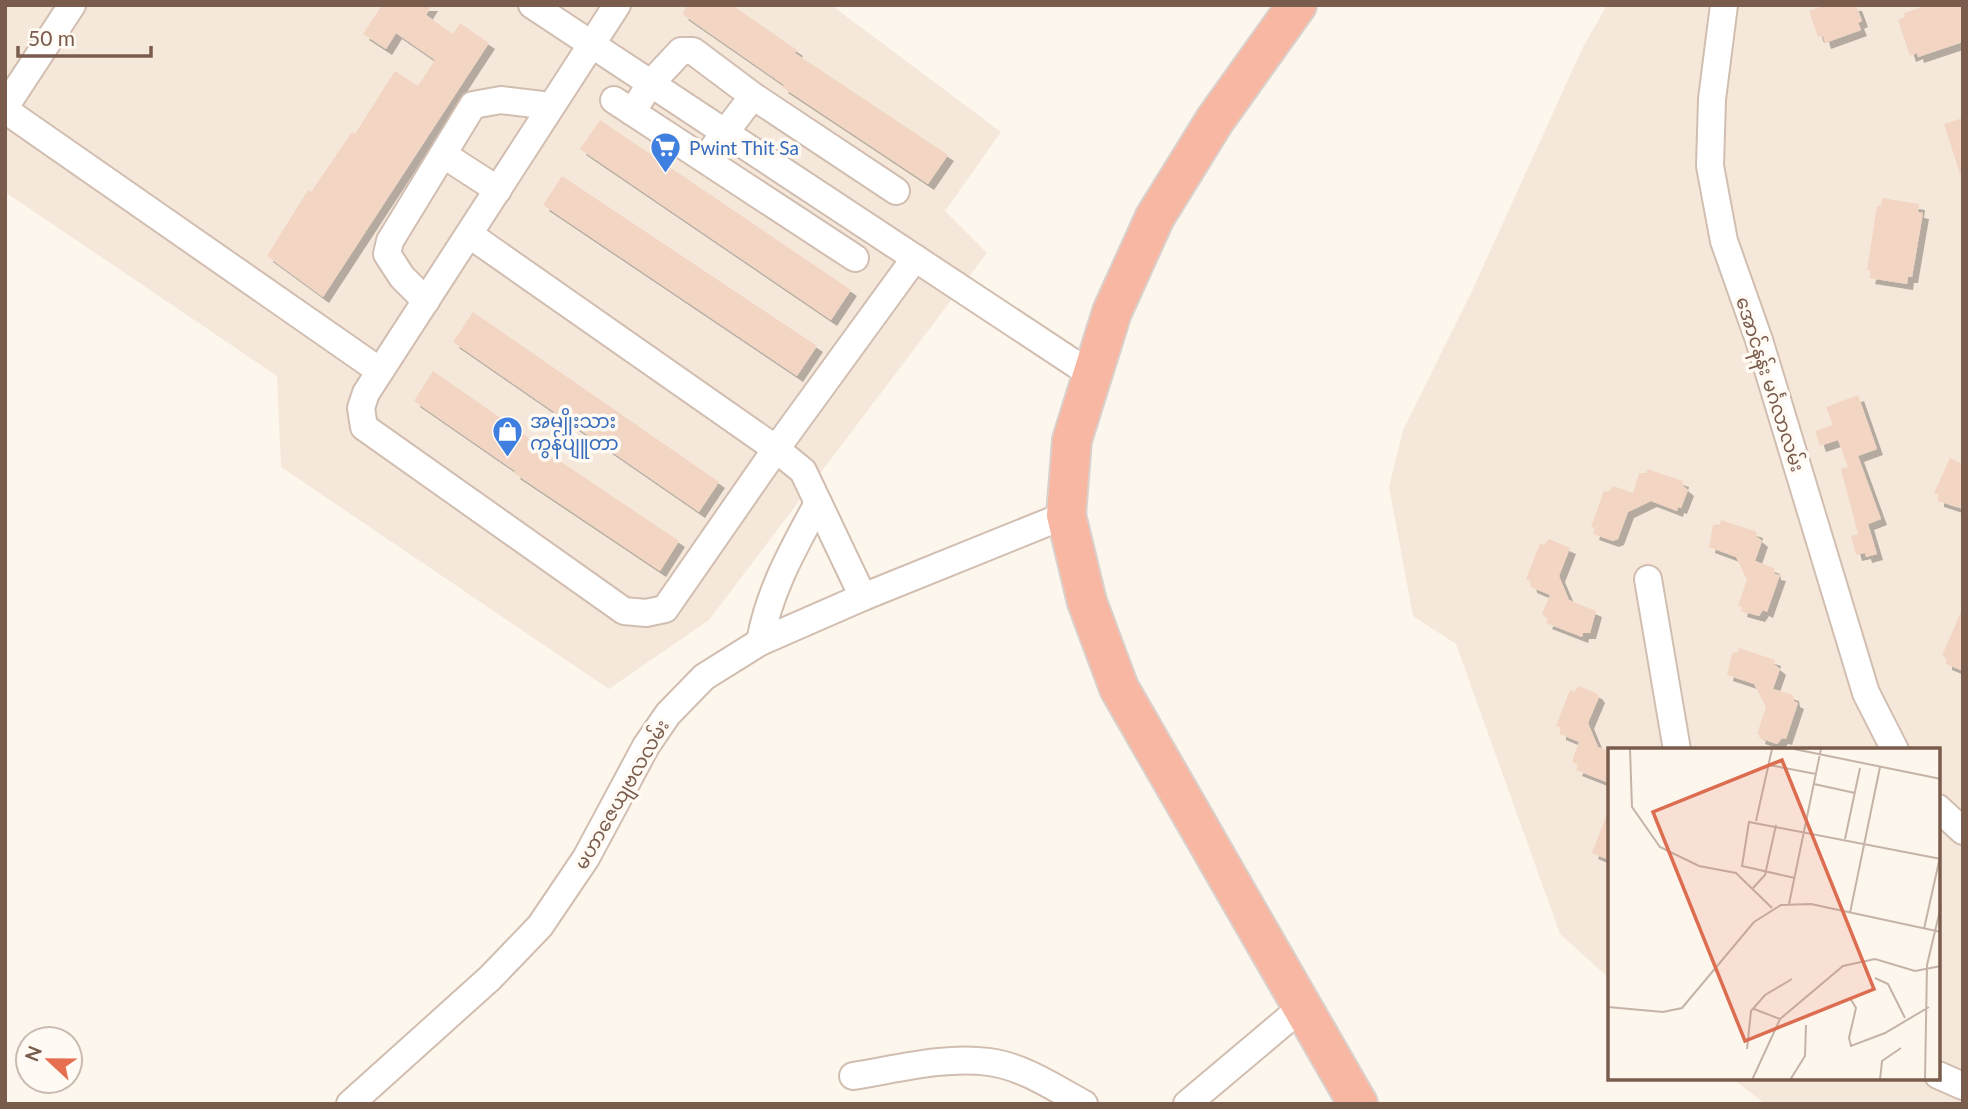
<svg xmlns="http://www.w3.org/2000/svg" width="1968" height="1109" font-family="Lato,'Noto Sans Myanmar',sans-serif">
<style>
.residential{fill:#f5e8da}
.building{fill:#f3d5c3;filter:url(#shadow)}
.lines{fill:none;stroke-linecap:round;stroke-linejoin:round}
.minor-casing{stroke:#d1beb0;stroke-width:30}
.highway-casing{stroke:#dad1cd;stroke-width:42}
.minor{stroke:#fff;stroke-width:26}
.highway{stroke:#f7b7a3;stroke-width:38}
.labels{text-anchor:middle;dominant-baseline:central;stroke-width:7;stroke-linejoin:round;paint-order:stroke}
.shop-label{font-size:19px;fill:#366cbe;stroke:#fffaf3;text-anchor:start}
.street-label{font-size:19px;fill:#7a5c4d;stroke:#fffaf3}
.inset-road{fill:none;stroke:#c5b3a7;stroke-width:2}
.view{fill:#dc6d51;fill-opacity:0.15;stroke:#dc6d51;stroke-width:3.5}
.inset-edge{fill:none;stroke:#7a5c4d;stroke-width:3.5}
</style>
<defs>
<filter id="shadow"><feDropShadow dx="6" dy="6" stdDeviation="0" flood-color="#0004"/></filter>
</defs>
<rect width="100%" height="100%" fill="#fdf6ec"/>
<g class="residential">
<polygon points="5,5 831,5 1001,132 945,211 987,253 709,620 609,689 281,467 277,376 5,192"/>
<polygon points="1607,5 1963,5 1963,1104 1765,1104 1733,1079 1938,1079 1938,750 1609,750 1609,978 1560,934 1456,644 1413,616 1389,487 1403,430 1472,291 1582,49"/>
</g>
<g class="building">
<polygon points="382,5 432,5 426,15 453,34 460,23 489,43 323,297 267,256 308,190 311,192 352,132 355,134 395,71 418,86 435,60 396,33 386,49 363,34"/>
<polygon points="688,5 732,5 797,50 795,53 948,155 928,184 782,87 784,85 682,14"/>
<polygon points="1825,5 1856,5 1862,21 1858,23 1861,30 1825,43 1823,36 1818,37 1809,11"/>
<polygon points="1928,5 1963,5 1963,42 1918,57 1917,53 1910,56 1898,20 1905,17 1904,13"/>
<polygon points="1963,118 1963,173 1960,174 1944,124"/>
<polygon points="600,120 851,290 831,320 580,149"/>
<polygon points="562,176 817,346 797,376 543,205"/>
<polygon points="1882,198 1919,204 1918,212 1923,213 1912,277 1908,277 1907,284 1869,278 1871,271 1867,270 1877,206 1881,206"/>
<polygon points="473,312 719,482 699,512 453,342"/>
<polygon points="433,371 528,437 527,439 679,541 660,571 514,473 515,471 414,401"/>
<polygon points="1858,395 1877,449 1858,456 1881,519 1868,524 1877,554 1866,557 1865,553 1856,555 1851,536 1858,534 1841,469 1848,467 1838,440 1820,446 1815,431 1833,425 1826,407"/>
<polygon points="1950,458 1963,464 1963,509 1938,501 1938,494 1934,493"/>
<polygon points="1647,469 1683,481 1682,485 1688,490 1681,508 1678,507 1677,511 1651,501 1628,512 1618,539 1613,541 1593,534 1595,528 1591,527 1604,491 1608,492 1613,486 1633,493 1639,473 1646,473"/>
<polygon points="1721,520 1757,532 1756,536 1762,541 1755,561 1774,568 1775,574 1780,575 1767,612 1763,610 1759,616 1741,611 1742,607 1738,606 1747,580 1736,557 1709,547 1713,525 1720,524"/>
<polygon points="1549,539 1570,548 1559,576 1569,600 1596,611 1590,633 1583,633 1582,637 1546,623 1548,619 1542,614 1550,595 1531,587 1530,581 1526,579 1540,543 1544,545"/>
<polygon points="1963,607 1963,671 1946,664 1946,658 1942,656"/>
<polygon points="1739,648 1775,660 1774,664 1780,669 1773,689 1793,695 1794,701 1798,703 1786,739 1782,738 1777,744 1759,738 1760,735 1757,734 1766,707 1754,684 1727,675 1732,653 1738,652"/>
<polygon points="1579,686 1596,693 1599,697 1588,723 1598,747 1609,751 1609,783 1576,770 1578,766 1572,761 1579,742 1560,734 1560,727 1556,726 1570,690 1574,692"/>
<polygon points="1608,811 1609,811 1609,860 1592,853"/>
</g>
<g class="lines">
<defs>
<g id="minor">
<polyline points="532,5 1092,375"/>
<polyline points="617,5 366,393 361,408 364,427 624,611 646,613 665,609 776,449 915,258"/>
<polyline points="1724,5 1712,99 1710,166 1724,241 1759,340 1866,693 1895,750"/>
<polyline points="614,100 855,258"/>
<polyline points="5,107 72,5"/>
<polyline points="5,110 380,371"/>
<polyline points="632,112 651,83 681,51 693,51 753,96 896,191"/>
<polyline points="714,147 753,96"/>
<polyline points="444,155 498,190"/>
<polyline points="470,235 776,449 803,471 863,597"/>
<polyline points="426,301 402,277 387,254 390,241 473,105 501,100 551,106"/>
<polyline points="1648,579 1677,750"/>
<path d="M760,642C769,591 793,549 818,503"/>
<polyline points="1938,808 1963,831"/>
<polyline points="1938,1075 1963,1086"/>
<path d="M853,1076C897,1069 945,1056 989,1062C1022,1066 1055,1088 1084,1104"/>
<polyline points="350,1104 490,978 540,926 586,858 646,746 668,714 704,677 760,642 863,597 1066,515"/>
<polyline points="1187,1104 1301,1008"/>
</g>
<polyline id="highway" points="1297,5 1215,120 1155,217 1112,312 1072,440 1066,515 1087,602 1119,688 1358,1104"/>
</defs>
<use href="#minor" class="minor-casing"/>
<use href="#highway" class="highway-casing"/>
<use href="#minor" class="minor"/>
<use href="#highway" class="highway"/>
</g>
<defs>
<symbol id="supermarket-pin" viewBox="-11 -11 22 30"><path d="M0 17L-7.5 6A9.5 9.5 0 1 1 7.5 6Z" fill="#3f7fe0" stroke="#fffaf3"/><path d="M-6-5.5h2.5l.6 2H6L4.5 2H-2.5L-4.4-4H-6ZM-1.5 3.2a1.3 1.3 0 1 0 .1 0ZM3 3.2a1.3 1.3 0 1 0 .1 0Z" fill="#fff"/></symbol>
<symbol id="shop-pin" viewBox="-11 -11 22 30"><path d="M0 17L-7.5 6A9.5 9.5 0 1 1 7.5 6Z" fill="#3f7fe0" stroke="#fffaf3"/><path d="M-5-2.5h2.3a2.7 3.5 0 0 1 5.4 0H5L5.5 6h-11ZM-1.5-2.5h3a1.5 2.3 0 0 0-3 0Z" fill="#fff"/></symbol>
</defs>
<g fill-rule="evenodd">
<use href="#supermarket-pin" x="648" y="130" width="35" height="47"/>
<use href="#shop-pin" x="490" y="414" width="35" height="47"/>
</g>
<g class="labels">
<g class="shop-label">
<text x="689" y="147">Pwint Thit Sa</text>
<text x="530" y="420">အမျိုးသား<tspan x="530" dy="22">ကွန်ပျူတာ</tspan></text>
</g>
<g class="street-label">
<text transform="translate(1771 384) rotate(72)">အောင်နန်း မင်္ဂလာလမ်း</text>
<text transform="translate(621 794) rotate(-60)">မဟာဇေယျဗလလမ်း</text>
</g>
</g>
<g transform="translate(1608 748)">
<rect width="332" height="332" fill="#fdf6ec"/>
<path class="inset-road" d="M22,1L24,59L52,99L91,118L128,125L164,160M186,1L333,31M161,17L208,26M206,36L247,45M148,73L164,1M237,91L252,20M187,130L134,118L141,74L333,111M145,140L157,127L168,77M181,156L213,1M242,165L272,19M316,181L332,109M267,230L280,236L297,270M242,250L248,260L241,290L243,298L277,285L321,259M0,259L55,264L74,260L146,174L173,157L203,156L333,184M146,261L172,271M139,301L143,263L157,247L184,231M144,332L172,271L235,218L267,211L307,223L333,218M182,332L197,308L198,277M272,332L274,313L293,300M317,332L319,217L333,158"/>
<path class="view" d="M174,12L266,241L137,293L45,64Z"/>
<rect width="332" height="332" class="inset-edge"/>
</g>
<rect width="1968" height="1109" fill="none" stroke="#7a5c4d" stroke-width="14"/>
<g transform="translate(49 1060) rotate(292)"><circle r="33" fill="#fffaf3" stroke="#cabbb1" stroke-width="2"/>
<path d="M0-5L12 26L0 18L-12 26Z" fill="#e76f51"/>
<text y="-10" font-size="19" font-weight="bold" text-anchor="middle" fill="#7a5c4d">N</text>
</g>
<path d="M18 46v10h133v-10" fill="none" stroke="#7a5c4d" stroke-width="3.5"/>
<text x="28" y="46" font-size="21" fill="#7a5c4d" stroke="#fffaf3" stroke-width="5" paint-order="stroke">50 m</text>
</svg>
